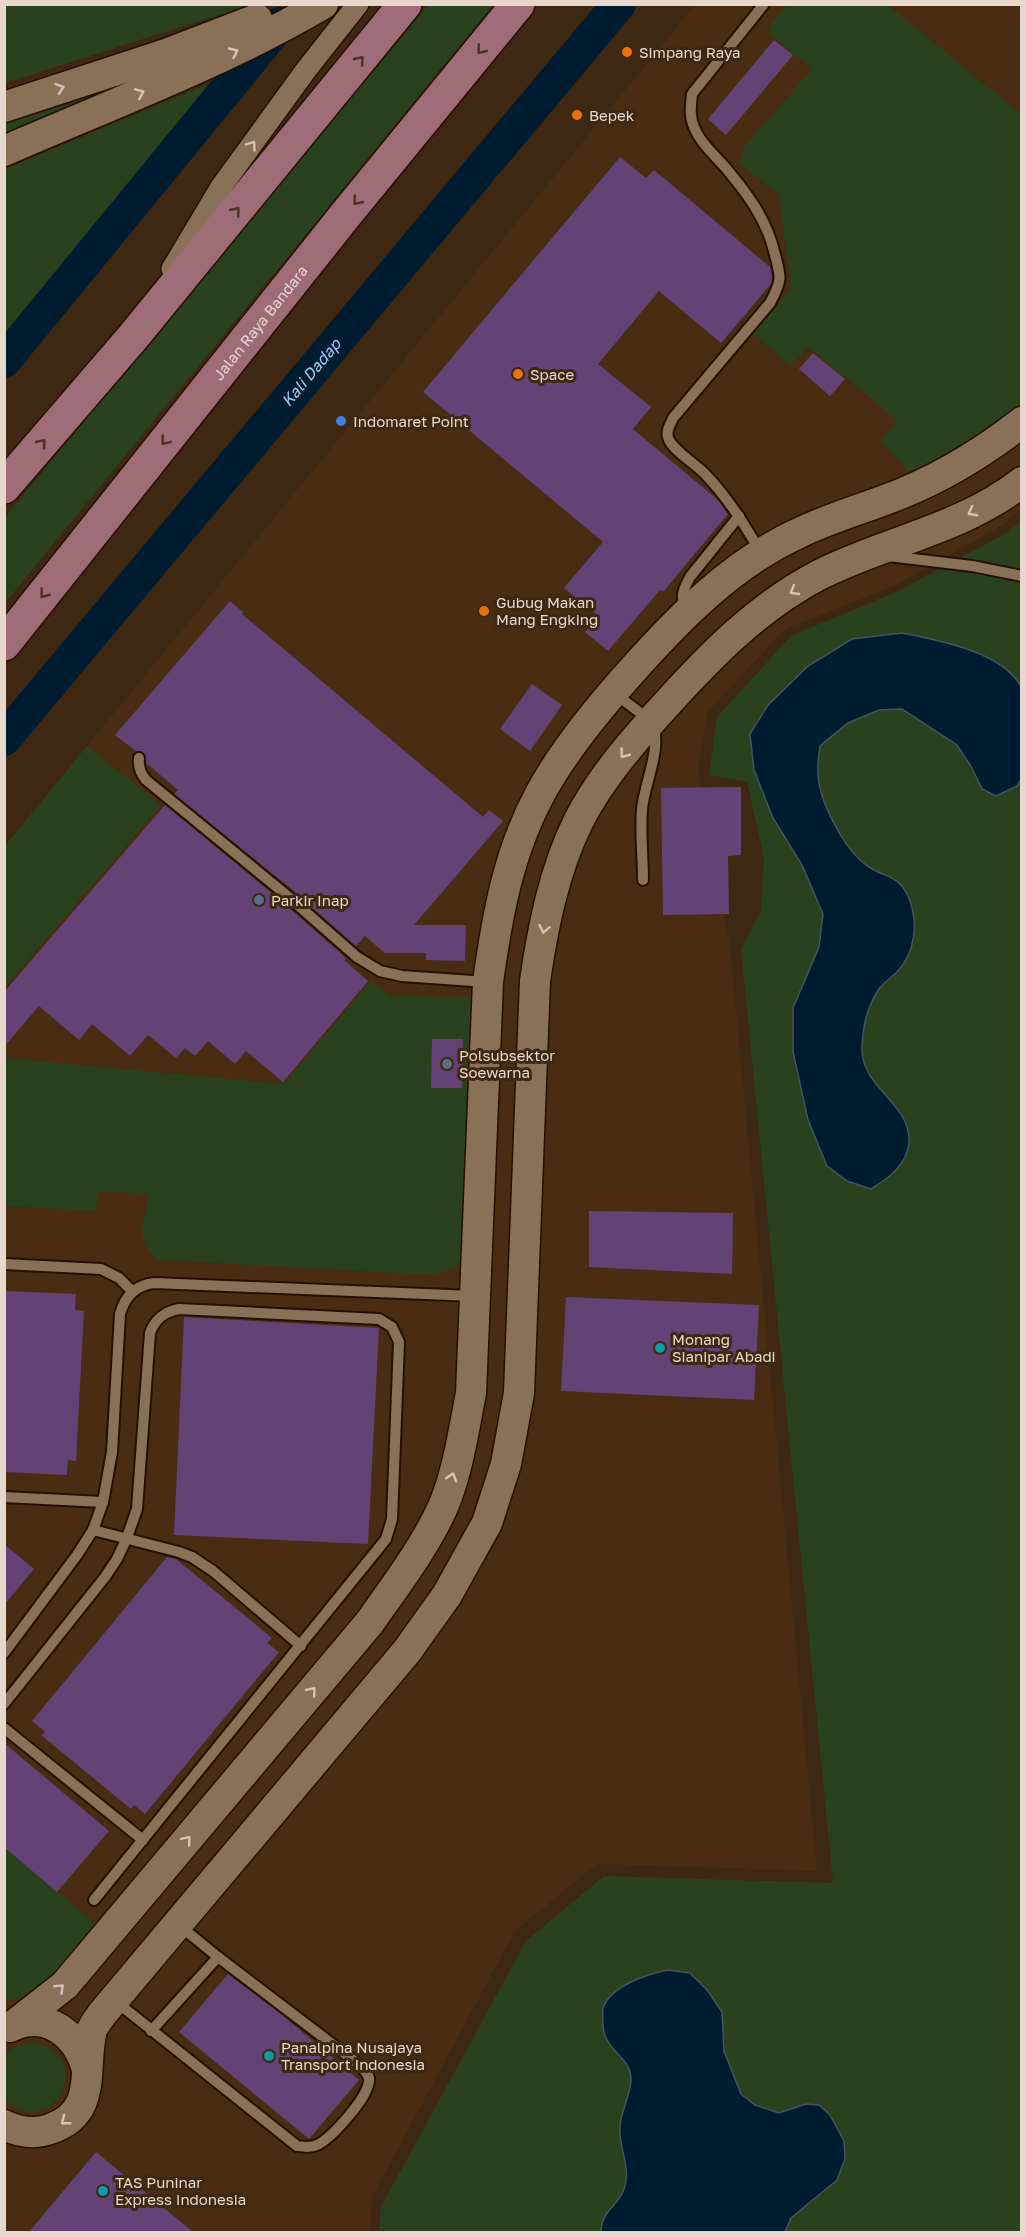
<svg xmlns="http://www.w3.org/2000/svg" width="1026" height="2237" font-family="'Golos Text',sans-serif">
<style>
.built{fill:#492c11}
.green{fill:#29411c}
.water{fill:#001c31;stroke:#45545f;stroke-width:1.5}
.lines{fill:none;stroke-linecap:round;stroke-linejoin:round}
.river{stroke:#001c31;stroke-width:34}
.building{fill:#644275}
.lane-casing{stroke:#251000;stroke-width:14}
.street-casing{stroke:#251000;stroke-width:24}
.secondary-casing{stroke:#251000;stroke-width:33}
.primary-casing{stroke:#251000;stroke-width:36}
.lane{stroke:#8b7058;stroke-width:10}
.street{stroke:#8b7058;stroke-width:21}
.secondary{stroke:#8b7058;stroke-width:30}
.primary{stroke:#9e6c77;stroke-width:33}
.oneway{stroke:#4d3221}
.oneway2{stroke:#d5c3b4}
.food-dot{fill:#e8710a;stroke:#3f2812;stroke-width:2}
.shop-dot{fill:#3f7fe0;stroke:#3f2812;stroke-width:2}
.service-dot{fill:#5c6f8a;stroke:#3f2812;stroke-width:2}
.culture-dot{fill:#0f9aa8;stroke:#3f2812;stroke-width:2}
.labels{text-anchor:middle;dominant-baseline:central;stroke-width:6;stroke-linejoin:round;paint-order:stroke}
.poi-label{font-size:15px;fill:#e7d8cb;stroke:#3f2812;text-anchor:start}
.street-label{font-size:15px;fill:#e7d8cb;stroke:#3f2812}
.water-label{font-size:16px;font-style:italic;fill:#9ecbf1;stroke:#3f2812}
</style>
<rect width="100%" height="100%" fill="#3f2812"/>
<polygon class="built" points="695,5 1021,5 1021,509 1003,525 894,586 785,629 707,713 698,770 730,947 817,1871 597,1864 515,1931 372,2197 370,2232 5,2232 5,846"/>
<g class="green">
<polygon points="5,4 250,4 250,5 5,83"/>
<polygon points="428,5 493,5 5,603 5,517"/>
<polygon points="787,5 888,5 1021,114 1021,410 914,478 881,441 897,420 808,347 791,366 753,334 791,288 779,195 739,163 744,147 812,69 768,33 772,22"/>
<polygon points="173,64 5,139 5,124"/>
<polygon points="234,73 5,354 5,169"/>
<polygon points="1021,521 1021,2232 379,2232 381,2207 526,1941 604,1876 833,1883 741,949 761,910 764,859 747,782 709,775 717,717 791,636 896,592 1007,533"/>
<polygon points="87,746 161,805 5,987 5,846"/>
<path d="M371,981L390,996L478,997L463,1258L453,1269L433,1275L159,1260C132,1240 145,1222 148,1194L98,1191L96,1211L5,1206V1058L284,1084Z"/>
<polygon points="5,1847 102,1929 37,1998 5,2000"/>
<path d="M34,2042C101,2058 47,2145 5,2100V2054L15,2046Z"/>
</g>
<g class="water">
<path d="M902,633C937,640 1006,652 1022,689L1021,779L1017,786L996,796L982,789L972,768L957,745L902,709L879,710L848,723L820,746C819,755 817,765 818,774C819,801 845,852 869,867C886,878 898,875 908,896C919,921 916,953 896,973C890,979 881,984 877,992C866,1011 863,1026 862,1048C861,1088 911,1103 909,1142C907,1165 889,1178 871,1189L847,1181L827,1166L808,1120L793,1052V1008L819,947L823,914L802,865L773,818L754,770L750,734L768,705L808,666L852,639Z"/>
<path d="M668,1970L690,1973L708,1991L722,2012L724,2051L741,2094L755,2105L779,2113L806,2104L819,2105L830,2115L844,2141L845,2159L837,2180L791,2218L785,2232H601C602,2209 618,2207 624,2189C632,2167 618,2148 620,2126C621,2111 630,2096 631,2081C632,2055 602,2052 603,2022C603,2018 602,2012 603,2008C610,1986 648,1974 668,1970Z"/>
</g>
<g class="lines">
<g class="river">
<polyline points="4,361 280,24"/>
<path id="s1" d="M4,739L619,4"/>
</g>
</g>
<g class="building">
<polygon points="774,40 793,55 726,135 708,119"/>
<polygon points="620,157 646,178 654,170 770,267 772,277 771,284 721,343 659,291 598,364 651,407 633,429 718,500 728,514 663,592 660,590 608,651 585,632 599,616 564,588 603,542 423,392"/>
<polygon points="813,353 845,379 830,396 799,369"/>
<polygon points="230,601 243,612 242,614 483,817 489,810 503,821 414,925 466,925 465,961 426,960 426,953 385,953 365,936 356,946 289,887 174,794 178,790 146,763 144,752 136,751 115,735"/>
<polygon points="532,684 562,705 530,751 500,729"/>
<polygon points="741,787 741,855 728,856 729,914 663,915 661,788"/>
<polygon points="165,805 279,899 346,958 344,960 368,981 283,1082 246,1051 235,1064 208,1041 195,1056 185,1048 176,1058 148,1035 130,1056 92,1024 79,1040 39,1006 4,1047 4,992"/>
<polygon points="432,1039 463,1039 462,1088 431,1088"/>
<polygon points="589,1211 733,1213 732,1274 589,1267"/>
<polygon points="4,1291 76,1294 75,1310 84,1311 76,1461 68,1460 67,1475 4,1472"/>
<polygon points="566,1297 759,1305 754,1400 561,1391"/>
<polygon points="184,1317 379,1328 368,1544 174,1535"/>
<polygon points="4,1544 34,1569 4,1605"/>
<polygon points="167,1557 176,1559 272,1638 267,1643 279,1652 145,1814 134,1805 131,1809 41,1735 45,1732 32,1721"/>
<polygon points="4,1743 109,1831 57,1892 4,1847"/>
<polygon points="228,1974 281,2014 359,2080 309,2139 179,2032"/>
<polygon points="96,2152 193,2232 29,2232"/>
</g>
<g class="lines">
<defs>
<g id="lane">
<path d="M760,551C744,524 728,498 706,475C696,464 675,452 669,440C665,432 670,425 673,418L770,303C783,279 781,277 774,251C766,218 746,192 725,167C714,155 700,142 694,127C689,116 691,105 692,94L764,4"/>
<polyline points="888,556 972,566 1022,576"/>
<path d="M686,609C680,596 683,590 690,577L739,516"/>
<path d="M614,693L651,721C664,745 644,784 642,809C640,832 643,857 643,880"/>
<path d="M139,758C138,767 140,773 146,780L284,893L357,957L380,971L402,976L487,982"/>
<polyline points="4,1264 101,1269 119,1278 133,1292"/>
<polyline points="4,1497 103,1502"/>
<polyline points="93,1530 179,1552 192,1557 213,1571 301,1646"/>
<path d="M4,1653L77,1555L93,1530L103,1502L112,1452L120,1314C125,1296 136,1285 154,1283L474,1296"/>
<path d="M4,1704L105,1577L117,1559L126,1540L137,1509L150,1333C155,1319 164,1312 179,1309L379,1319L392,1327L399,1342L392,1519L386,1539L94,1900"/>
<polyline points="4,1728 143,1840"/>
<path d="M114,2000L297,2146C305,2147 311,2148 319,2144C333,2136 371,2095 369,2078C368,2074 364,2070 361,2066L218,1957L180,1926"/>
<polyline points="151,2031 218,1957"/>
</g>
<polyline id="street" points="172,269 221,187 306,70 358,4"/>
<g id="secondary">
<polyline points="4,107 166,54 257,19"/>
<path d="M4,151C112,104 222,63 323,4"/>
<path d="M14,2025L65,1985L370,1622C395,1586 423,1550 442,1509C457,1476 464,1429 471,1393L488,982C497,917 508,853 540,794C563,751 596,711 629,674C678,619 731,564 799,533C834,516 870,507 905,492C948,474 985,451 1022,422"/>
<path d="M10,2027C47,2009 78,2035 87,2070"/>
<path d="M4,2125C19,2132 34,2135 50,2129C99,2113 82,2068 92,2030C94,2024 99,2019 102,2014L407,1651L447,1595L487,1523L506,1464L519,1393L535,981C543,927 554,870 579,820C600,779 632,742 663,708C710,656 757,607 821,574C887,541 962,529 1022,482"/>
</g>
<g id="primary">
<polyline points="4,487 133,337 405,4"/>
<path id="s2" d="M4,644L347,213L518,4"/>
</g>
</defs>
<use href="#lane" class="lane-casing"/>
<use href="#street" class="street-casing"/>
<use href="#secondary" class="secondary-casing"/>
<use href="#primary" class="primary-casing"/>
<use href="#lane" class="lane"/>
<use href="#street" class="street"/>
<use href="#secondary" class="secondary"/>
<use href="#primary" class="primary"/>
</g>
<defs><path id="oneway-chevron" d="M-2-3.5L2.5 0L-2 3.5" fill="none" stroke-width="1.6" stroke-linecap="round" stroke-linejoin="round" transform="scale(1.5)"/></defs>
<g class="oneway">
<use href="#oneway-chevron" transform="translate(481 50) rotate(129)"/>
<use href="#oneway-chevron" transform="translate(360 60) rotate(-51)"/>
<use href="#oneway-chevron" transform="translate(357 201) rotate(129)"/>
<use href="#oneway-chevron" transform="translate(236 211) rotate(-51)"/>
<use href="#oneway-chevron" transform="translate(165 441) rotate(128)"/>
<use href="#oneway-chevron" transform="translate(42 443) rotate(-50)"/>
<use href="#oneway-chevron" transform="translate(44 594) rotate(128)"/>
</g>
<g class="oneway2">
<use href="#oneway-chevron" transform="translate(234 52) rotate(-25)"/>
<use href="#oneway-chevron" transform="translate(60 88) rotate(-19)"/>
<use href="#oneway-chevron" transform="translate(140 93) rotate(-23)"/>
<use href="#oneway-chevron" transform="translate(252 145) rotate(-54)"/>
<use href="#oneway-chevron" transform="translate(972 512) rotate(152)"/>
<use href="#oneway-chevron" transform="translate(794 591) rotate(149)"/>
<use href="#oneway-chevron" transform="translate(624 754) rotate(127)"/>
<use href="#oneway-chevron" transform="translate(544 929) rotate(102)"/>
<use href="#oneway-chevron" transform="translate(452 1477) rotate(-73)"/>
<use href="#oneway-chevron" transform="translate(312 1691) rotate(-50)"/>
<use href="#oneway-chevron" transform="translate(187 1840) rotate(-50)"/>
<use href="#oneway-chevron" transform="translate(60 1988) rotate(-44)"/>
<use href="#oneway-chevron" transform="translate(65 2121) rotate(142)"/>
</g>
<g class="food-dot">
<circle cx="627" cy="52" r="6"/>
<circle cx="577" cy="115" r="6"/>
<circle cx="518" cy="374" r="6"/>
<circle cx="484" cy="611" r="6"/>
</g>
<circle class="shop-dot" cx="341" cy="421" r="6"/>
<g class="service-dot">
<circle cx="259" cy="900" r="6"/>
<circle cx="447" cy="1064" r="6"/>
</g>
<g class="culture-dot">
<circle cx="660" cy="1348" r="6"/>
<circle cx="269" cy="2056" r="6"/>
<circle cx="103" cy="2191" r="6"/>
</g>
<g class="labels">
<g class="poi-label">
<text x="639" y="52">Simpang Raya</text>
<text x="589" y="115">Bepek</text>
<text x="530" y="374">Space</text>
<text x="353" y="421">Indomaret Point</text>
<text x="496" y="602">Gubug Makan<tspan x="496" dy="17">Mang Engking</tspan></text>
<text x="271" y="900">Parkir Inap</text>
<text x="459" y="1055">Polsubsektor<tspan x="459" dy="17">Soewarna</tspan></text>
<text x="672" y="1339">Monang<tspan x="672" dy="17">Sianipar Abadi</tspan></text>
<text x="281" y="2047">Panalpina Nusajaya<tspan x="281" dy="17">Transport Indonesia</tspan></text>
<text x="115" y="2182">TAS Puninar<tspan x="115" dy="17">Express Indonesia</tspan></text>
</g>
<g class="street-label">
<text stroke="none"><textPath href="#s2" startOffset="411">Jalan Raya Bandara</textPath></text>
</g>
<g class="water-label">
<text stroke="none"><textPath href="#s1" startOffset="478">Kali Dadap</textPath></text>
</g>
</g>
<rect width="1026" height="2237" fill="none" stroke="#e7d8cb" stroke-width="12"/>
</svg>
